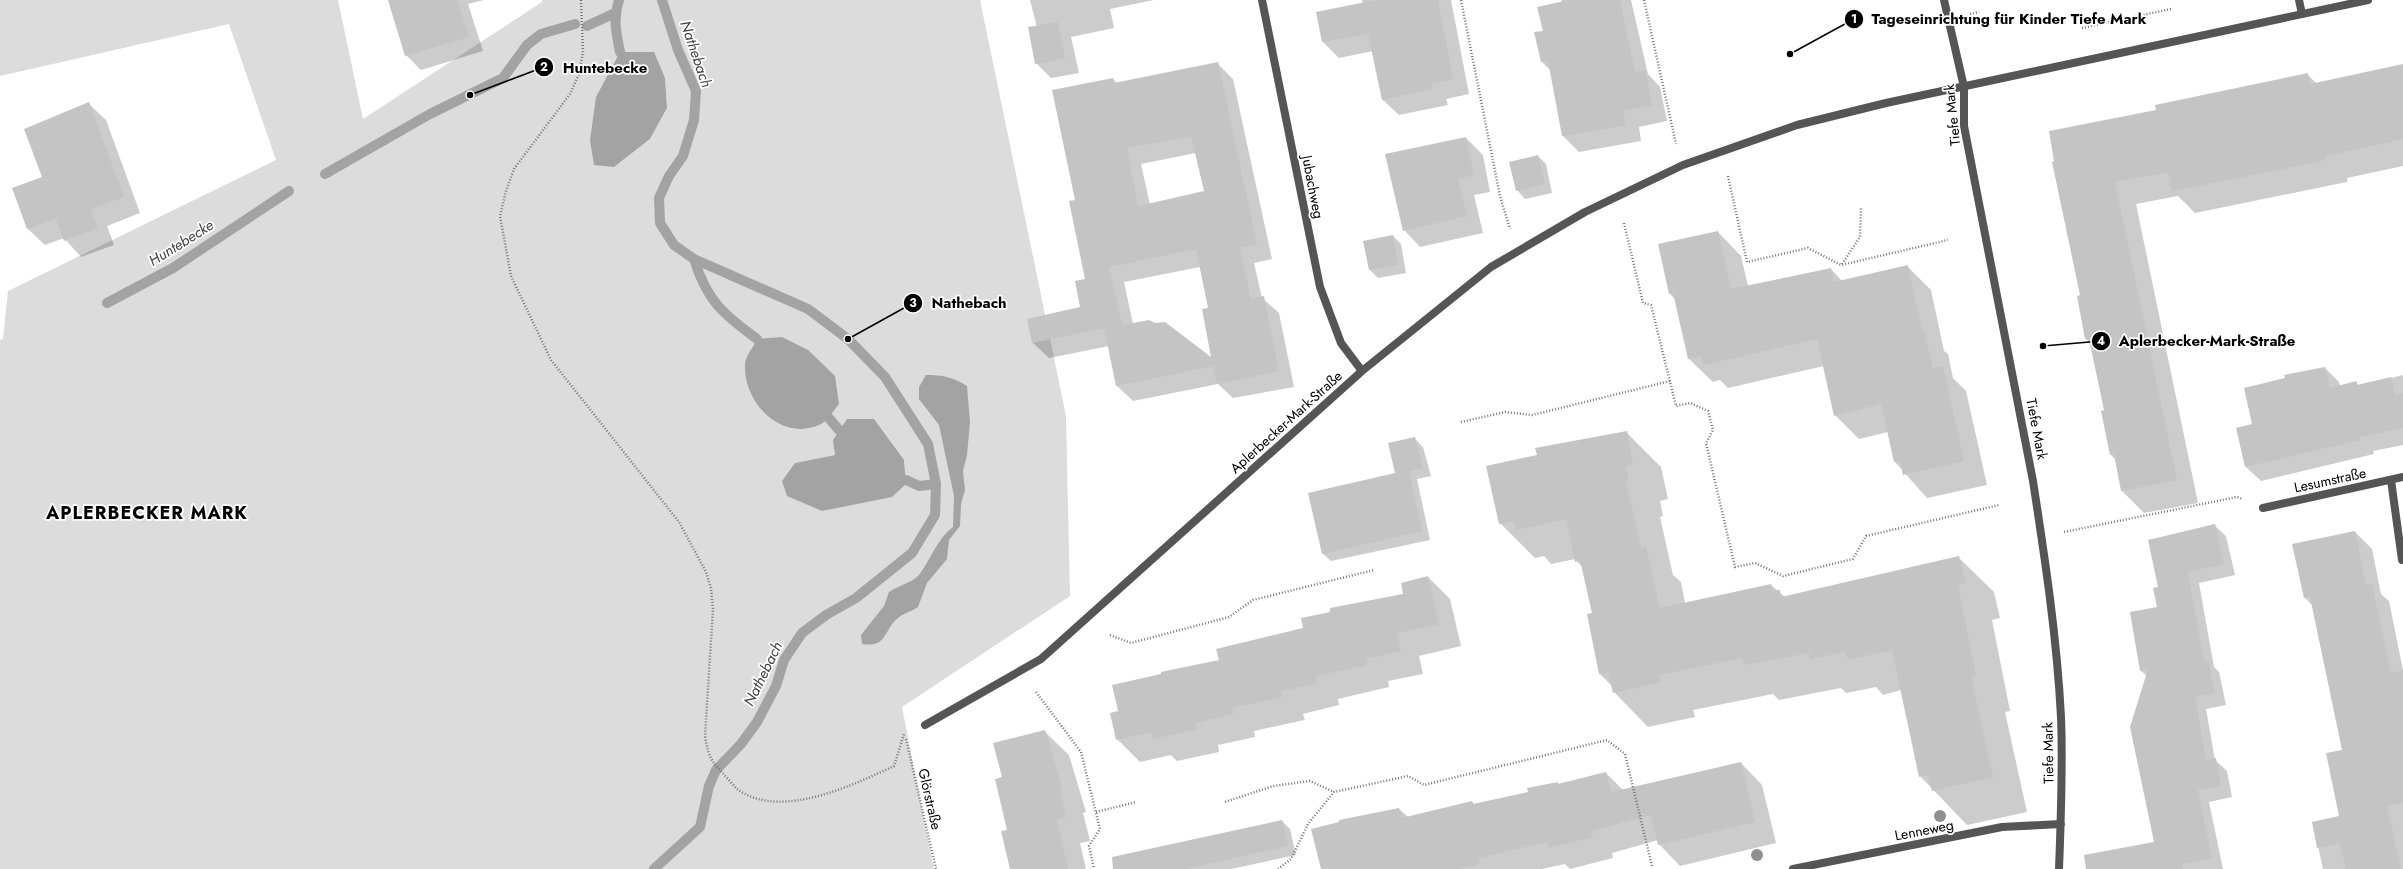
<svg xmlns="http://www.w3.org/2000/svg" width="2403" height="869" font-family="Jost,sans-serif">
	<style>
		.green { fill: #dcdcdc; fill-rule: evenodd }
		.water { fill: #a3a3a3 }
		.shadow { fill: #0003; fill-rule: evenodd }
		.lines { fill: none; stroke-linecap: round; stroke-linejoin: round }
		.stream { stroke: #a3a3a3; stroke-width: 10 }
		.building { fill: #c4c4c4; fill-rule: evenodd }
		.path { stroke: #777; stroke-width: 2.5; stroke-dasharray: 1 2; stroke-linecap: butt }
		.lane { stroke: #555; stroke-width: 8 }
		.street { stroke: #555; stroke-width: 8 }
		.tree { fill: #8f8f8f }
		.labels { text-anchor: middle; dominant-baseline: central; stroke-width: 3.5; stroke-linejoin: round; paint-order: stroke }
		.street-label { font-size: 14px; fill: #000; stroke: #fff }
		.water-label { font-size: 15px; font-style: italic; fill: #444; stroke: #fff }
		.district-label { font-size: 18px; font-weight: bold; letter-spacing: 1px; fill: #000; stroke: #fff }
		.leader { fill: none; stroke: #000; stroke-width: 1.5 }
		.callout-dot { fill: #000; stroke: #fff; stroke-width: 1.5 }
		.mark-label { font-size: 12px; text-anchor: middle; font-weight: bold; fill: #fff }
		.callout-label { font-size: 15px; text-anchor: middle; font-weight: bold; fill: #000; stroke: #fff; stroke-width: 3.5; stroke-linejoin: round; paint-order: stroke }
	</style>
	<rect width="100%" height="100%" fill="#fff"/>
	<!-- green -->
	<path class="green" d="M 0,0 L 338,0 L 363,119 L 542,2 L 542,0 L 980,0 L 1066,416 L 1070,596 L 902,707 L 934,869 L 0,869 L 0,340 L 3,339 L 8,291 L 276,160 L 229,24 L 0,76 ZM 665,78 L 667,108 L 650,139 L 614,167 ZM 847,420 L 904,460 L 906,484 L 849,504 L 822,511 L 795,463 L 835,455 L 834,440 Z"/>
	<!-- water -->
	<path class="water" d="M 620,52 L 654,52 L 665,78 L 667,108 L 650,139 L 614,167 L 594,165 L 590,140 L 596,97 Z
		M 782,337 L 808,350 L 835,376 L 839,404 C 834,410 827,421 821,424 C 782,443 743,403 745,364 C 745,357 754,346 757,339 Z
		M 926,375 C 942,375 953,377 967,386 L 970,422 L 967,455 L 963,471 L 965,490 L 961,504 L 960,526 L 949,540 L 947,559 L 927,583 L 918,607 C 912,611 904,613 898,618 C 883,630 888,648 862,644 L 861,635 L 884,606 L 889,592 C 897,586 912,583 919,575 C 931,559 937,539 953,527 L 954,496 L 939,425 L 919,399 L 919,387 Z
		M 847,419 L 874,419 L 904,460 L 906,484 L 892,497 L 822,511 L 787,496 L 782,481 L 795,463 L 835,455 L 833,440 Z"/>
	<!-- shadow -->
	<path class="shadow" d="M 389,0 L 484,0 L 468,4 L 483,51 L 421,70 L 406,55 Z
		M 1030,0 L 1154,0 L 1110,9 L 1114,28 L 1071,37 L 1079,73 L 1051,78 L 1036,63 L 1037,27 Z
		M 1362,0 L 1451,0 L 1469,94 L 1446,99 L 1448,105 L 1399,115 L 1383,100 L 1373,51 L 1339,58 L 1323,42 L 1317,13 L 1363,4 Z
		M 1561,0 L 1631,0 L 1648,74 L 1660,87 L 1667,121 L 1639,127 L 1641,141 L 1579,152 L 1563,136 L 1551,71 L 1542,62 L 1544,32 L 1562,3 Z
		M 1217,63 L 1233,79 L 1272,259 L 1254,263 L 1262,298 L 1279,313 L 1294,387 L 1233,398 L 1218,384 L 1133,401 L 1117,386 L 1109,346 L 1049,358 L 1033,343 L 1081,308 L 1086,279 L 1076,200 L 1113,79 L 1117,83 ZM 1196,153 L 1205,192 L 1150,205 L 1141,164 ZM 1200,267 L 1209,308 L 1213,359 L 1133,324 L 1124,282 Z
		M 2403,65 L 2403,166 L 2347,178 L 2347,182 L 2195,213 L 2178,196 L 2136,204 L 2198,503 L 2144,513 L 2122,491 L 2116,460 L 2110,454 L 2106,411 L 2092,345 L 2086,339 L 2081,296 L 2054,162 L 2157,111 L 2307,74 L 2317,84 Z
		M 89,104 L 106,120 L 140,213 L 107,226 L 114,245 L 81,257 L 64,238 L 45,245 L 28,229 L 13,189 L 43,178 Z
		M 1466,138 L 1483,155 L 1490,192 L 1474,195 L 1483,233 L 1420,247 L 1404,230 Z
		M 1538,156 L 1546,164 L 1552,193 L 1525,199 L 1517,190 Z
		M 1718,232 L 1741,256 L 1748,286 L 1831,269 L 1842,281 L 1907,266 L 1931,290 L 1944,351 L 1948,354 L 1953,378 L 1966,391 L 1987,485 L 1927,498 L 1895,462 L 1888,432 L 1859,439 L 1835,415 L 1824,366 L 1728,388 L 1720,380 L 1713,382 L 1689,359 L 1675,299 L 1670,294 Z
		M 1393,236 L 1401,244 L 1406,273 L 1378,278 L 1370,270 Z
		M 2325,368 L 2339,382 L 2340,386 L 2356,382 L 2359,386 L 2403,375 L 2403,445 L 2373,451 L 2374,454 L 2261,481 L 2246,467 L 2253,425 L 2286,378 Z
		M 1626,432 L 1661,467 L 1668,499 L 1660,501 L 1663,516 L 1660,517 L 1673,575 L 1681,582 L 1685,603 L 1771,585 L 1785,597 L 1959,558 L 1994,592 L 2000,618 L 1992,620 L 2010,711 L 2005,712 L 2027,812 L 1967,825 L 1920,776 L 1901,690 L 1883,695 L 1876,687 L 1846,693 L 1841,688 L 1779,700 L 1773,694 L 1693,710 L 1695,717 L 1648,727 L 1614,692 L 1612,686 L 1600,674 L 1593,614 L 1583,568 L 1575,559 L 1551,564 L 1544,556 L 1535,558 L 1500,523 L 1538,456 Z
		M 1415,439 L 1423,447 L 1431,476 L 1417,479 L 1430,540 L 1331,561 L 1322,553 L 1396,474 Z
		M 2214,525 L 2226,536 L 2235,575 L 2199,583 L 2214,667 L 2219,672 L 2226,705 L 2206,709 L 2215,760 L 2227,771 L 2232,797 L 2209,802 L 2223,869 L 2136,869 L 2155,843 L 2147,676 L 2141,671 L 2131,613 L 2159,608 L 2160,588 Z
		M 2355,532 L 2372,549 L 2381,594 L 2389,601 L 2403,670 L 2403,869 L 2323,869 L 2313,823 L 2340,817 L 2344,750 L 2312,605 L 2305,598 Z
		M 1428,577 L 1450,599 L 1461,646 L 1419,656 L 1423,674 L 1388,681 L 1389,687 L 1338,699 L 1339,705 L 1303,714 L 1305,720 L 1254,731 L 1255,737 L 1218,745 L 1219,752 L 1177,761 L 1171,755 L 1140,762 L 1117,739 L 1119,712 L 1220,661 L 1305,628 L 1405,594 Z
		M 1045,732 L 1069,755 L 1086,812 L 1083,813 L 1090,841 L 1080,843 L 1086,869 L 1010,869 L 1003,778 Z
		M 1741,763 L 1762,785 L 1776,843 L 1680,866 L 1659,844 L 1658,840 L 1612,853 L 1613,858 L 1570,869 L 1565,864 L 1542,869 L 1322,869 L 1399,809 L 1408,817 L 1472,802 L 1474,804 L 1529,793 L 1557,783 L 1559,785 L 1606,773 L 1623,790 Z
		M 1282,821 L 1290,829 L 1296,855 L 1231,869 L 1135,869 Z"/>
	<g class="lines">
		<!-- stream -->
		<path class="stream" d="M 619,0 C 613,18 616,33 620,52
			M 587,26 L 615,13
			M 325,174 L 430,114 L 503,78 L 527,45 L 541,34 L 575,24
			M 694,259 C 707,301 723,314 757,339
			M 107,303 L 173,268 L 289,191
			M 828,417 L 839,430
			M 906,480 L 919,486 L 936,484
			M 654,869 L 700,827 L 709,786 L 716,770 L 741,744 L 757,722 L 776,686 L 784,660 L 802,633 L 826,615 L 856,598 L 912,553 L 935,515 L 936,484 L 928,444 L 885,377 L 848,339 L 808,309 L 694,259 L 674,245 L 660,223 L 659,198 L 669,176 L 683,156 L 694,120 L 696,91 L 678,50 L 662,0"/>
	</g>
	<!-- building -->
	<path class="building" d="M 388,0 L 457,0 L 469,37 L 405,56 Z
		M 1376,0 L 1438,0 L 1453,79 L 1431,84 L 1432,89 L 1382,100 L 1368,34 L 1322,42 L 1316,12 Z
		M 1569,0 L 1620,0 L 1635,72 L 1645,70 L 1652,105 L 1623,111 L 1626,125 L 1562,136 L 1548,61 L 1541,62 L 1534,32 L 1543,31 L 1537,7 Z
		M 1058,22 L 1065,58 L 1035,64 L 1028,27 Z
		M 1218,62 L 1257,244 L 1240,248 L 1251,299 L 1264,296 L 1279,371 L 1217,384 L 1213,366 L 1116,386 L 1104,328 L 1032,343 L 1027,319 L 1080,307 L 1075,281 L 1085,279 L 1069,201 L 1075,200 L 1052,90 L 1113,78 L 1114,83 ZM 1191,136 L 1204,191 L 1138,206 L 1127,148 ZM 1196,249 L 1208,308 L 1202,309 L 1211,357 L 1165,322 L 1155,323 L 1149,320 L 1117,326 L 1122,325 L 1109,267 Z
		M 2403,64 L 2403,139 L 2325,156 L 2326,160 L 2172,191 L 2168,172 L 2115,182 L 2177,480 L 2121,491 L 2114,454 L 2110,455 L 2101,411 L 2104,410 L 2089,339 L 2085,339 L 2077,296 L 2080,295 L 2052,162 L 2054,161 L 2049,131 L 2156,110 L 2155,105 L 2308,73 L 2310,84 Z
		M 89,102 L 124,197 L 91,209 L 98,228 L 64,241 L 56,219 L 27,229 L 12,188 L 42,177 L 24,129 Z
		M 1466,137 L 1474,175 L 1458,179 L 1467,216 L 1403,231 L 1385,154 Z
		M 1538,155 L 1545,184 L 1516,191 L 1509,162 Z
		M 1718,231 L 1731,289 L 1831,268 L 1834,282 L 1908,265 L 1922,330 L 1924,330 L 1933,368 L 1943,366 L 1964,461 L 1903,475 L 1900,461 L 1894,462 L 1881,404 L 1834,416 L 1817,339 L 1703,365 L 1701,356 L 1688,359 L 1673,293 L 1669,294 L 1658,244 Z
		M 1393,235 L 1398,265 L 1369,270 L 1363,241 Z
		M 2325,367 L 2330,388 L 2356,381 L 2357,385 L 2391,377 L 2395,395 L 2403,393 L 2403,428 L 2359,437 L 2360,440 L 2245,467 L 2236,428 L 2252,424 L 2244,388 L 2285,378 L 2284,375 Z
		M 1627,431 L 1633,464 L 1626,466 L 1629,482 L 1626,482 L 1641,548 L 1646,547 L 1660,608 L 1771,584 L 1773,591 L 1780,590 L 1781,597 L 1959,556 L 1966,583 L 1958,585 L 1976,676 L 1971,677 L 1993,777 L 1932,791 L 1928,775 L 1919,777 L 1892,650 L 1848,660 L 1845,652 L 1810,659 L 1809,653 L 1744,665 L 1742,658 L 1659,675 L 1661,682 L 1613,693 L 1608,672 L 1599,674 L 1587,614 L 1592,613 L 1580,560 L 1575,562 L 1566,519 L 1516,530 L 1514,521 L 1499,524 L 1486,466 L 1537,455 L 1535,448 Z
		M 1415,437 L 1423,468 L 1409,471 L 1422,531 L 1322,554 L 1308,493 L 1395,473 L 1388,443 Z
		M 2215,524 L 2224,564 L 2188,572 L 2204,661 L 2208,660 L 2215,693 L 2195,697 L 2206,760 L 2216,758 L 2221,786 L 2198,790 L 2212,858 L 2182,864 L 2183,869 L 2086,869 L 2084,855 L 2154,842 L 2130,727 L 2148,669 L 2140,671 L 2130,612 L 2157,607 L 2153,588 L 2158,587 L 2148,540 Z
		M 2355,531 L 2366,585 L 2372,584 L 2391,673 L 2403,670 L 2403,803 L 2387,806 L 2401,869 L 2346,869 L 2340,843 L 2317,848 L 2312,822 L 2339,816 L 2326,753 L 2342,750 L 2310,597 L 2304,598 L 2292,544 Z
		M 1428,576 L 1439,624 L 1397,633 L 1401,651 L 1366,659 L 1367,665 L 1316,676 L 1317,683 L 1281,691 L 1282,697 L 1232,708 L 1233,714 L 1196,723 L 1197,729 L 1153,739 L 1152,732 L 1116,740 L 1110,713 L 1118,711 L 1112,685 L 1161,674 L 1161,672 L 1219,660 L 1216,649 L 1303,628 L 1301,618 L 1330,612 L 1330,608 L 1403,594 L 1401,583 Z
		M 1045,730 L 1062,788 L 1060,789 L 1066,817 L 1057,820 L 1068,869 L 1010,869 L 1001,831 L 1007,830 L 995,779 L 1002,777 L 993,743 Z
		M 1741,762 L 1755,822 L 1658,845 L 1651,815 L 1591,831 L 1593,837 L 1548,848 L 1547,842 L 1478,858 L 1479,864 L 1460,869 L 1321,869 L 1311,829 L 1339,822 L 1339,820 L 1399,808 L 1402,818 L 1472,801 L 1473,804 L 1528,792 L 1527,788 L 1558,782 L 1558,784 L 1606,772 L 1611,792 Z
		M 1282,820 L 1288,846 L 1186,869 L 1113,869 L 1112,857 Z"/>
	<g class="lines">
		<!-- path -->
		<path class="path" d="M 581,0 L 583,52 L 579,74 L 570,94 L 514,169 L 506,191 L 500,216 L 511,276 L 551,360 L 679,522 L 706,572 L 711,588 L 713,609 L 705,736 C 709,760 711,760 727,778 C 731,782 735,788 740,791 C 783,819 853,785 894,766 L 904,734
			M 1461,0 L 1500,196 L 1510,229
			M 1644,0 L 1676,144
			M 1970,14 L 1979,12
			M 2082,28 L 2171,9
			M 1728,176 L 1747,262 L 1808,248 L 1841,265 L 1948,240
			M 1624,223 L 1643,303 L 1651,305 L 1676,406 L 1690,403 L 1708,411 L 1713,430 L 1706,443 L 1735,567 L 1755,563 L 1783,576 L 1853,559 L 1866,536 L 1999,505
			M 1842,264 L 1860,237 L 1861,207
			M 1461,422 L 1505,412 L 1532,415 L 1670,381
			M 2064,532 L 2237,497 L 2243,499
			M 1110,635 L 1131,643 L 1229,617 L 1253,600 L 1374,570
			M 1036,692 L 1081,752 L 1100,829 L 1089,846 L 1094,869
			M 906,739 L 936,869
			M 1225,802 L 1273,786 L 1310,781 L 1334,792
			M 1096,812 L 1136,802
			M 1278,869 L 1291,859 L 1308,824 L 1334,792 L 1408,776 L 1424,785 L 1607,740 L 1625,754 L 1652,866"/>
		<!-- lane -->
		<path class="lane" d="M 2299,0 L 2302,14"/>
		<!-- street -->
		<path class="street" d="M 1262,0 L 1320,287 L 1341,343 L 1362,371
			M 1944,0 L 1964,87 L 1964,126 L 2033,481 C 2045,559 2057,638 2061,717 C 2063,767 2061,818 2059,869
			M 2391,480 L 2402,560
			M 2263,508 L 2403,477
			M 925,725 L 1041,659 L 1362,371 L 1491,267 L 1585,212 L 1683,165 L 1797,125 L 1886,103 L 2368,0
			M 1793,869 L 2002,827 L 2061,824"/>
	</g>
	<!-- trees -->
	<g class="tree">
		<circle cx="1940" cy="816" r="6"/>
		<circle cx="1757" cy="855" r="6"/>
	</g>
	<g class="labels">
		<!-- street labels -->
		<g class="street-label">
			<text transform="translate(1952 115) rotate(-96)">Tiefe Mark</text>
			<text transform="translate(1313 187) rotate(79)">Jubachweg</text>
			<text transform="translate(1286 422) rotate(-42)">Aplerbecker-Mark-Straße</text>
			<text transform="translate(2037 429) rotate(79)">Tiefe Mark</text>
			<text transform="translate(2330 480) rotate(-12)">Lesumstraße</text>
			<text transform="translate(2048 753) rotate(-91)">Tiefe Mark</text>
			<text transform="translate(930 799) rotate(77)">Glörstraße</text>
			<text transform="translate(1924 830) rotate(-11)">Lenneweg</text>
		</g>
		<!-- water labels -->
		<g class="water-label">
			<text transform="translate(696 54) rotate(71)">Nathebach</text>
			<text transform="translate(181 243) rotate(-32)">Huntebecke</text>
			<text transform="translate(763 674) rotate(-64)">Nathebach</text>
		</g>
		<!-- district labels -->
		<g class="district-label">
			<text x="147" y="513">APLERBECKER MARK</text>
		</g>
	</g>
	<!-- callouts -->
	<path class="leader" d="M1790 54L1854 19M470 95L544 67M848 339L913 303M2043 346L2101 341"/>
	<g class="callout-dot">
		<circle cx="1790" cy="54" r="4"/>
		<circle cx="470" cy="95" r="4"/>
		<circle cx="848" cy="339" r="4"/>
		<circle cx="2043" cy="346" r="4"/>
		<circle cx="1854" cy="19" r="10"/>
		<circle cx="544" cy="67" r="10"/>
		<circle cx="913" cy="303" r="10"/>
		<circle cx="2101" cy="341" r="10"/>
	</g>
	<g class="mark-label">
		<text x="1854" y="23">1</text>
		<text x="544" y="71">2</text>
		<text x="913" y="307">3</text>
		<text x="2101" y="345">4</text>
	</g>
	<g class="callout-label">
		<text x="2009" y="24">Tageseinrichtung für Kinder Tiefe Mark</text>
		<text x="605" y="73">Huntebecke</text>
		<text x="969" y="308">Nathebach</text>
		<text x="2207" y="346">Aplerbecker-Mark-Straße</text>
	</g>
</svg>
